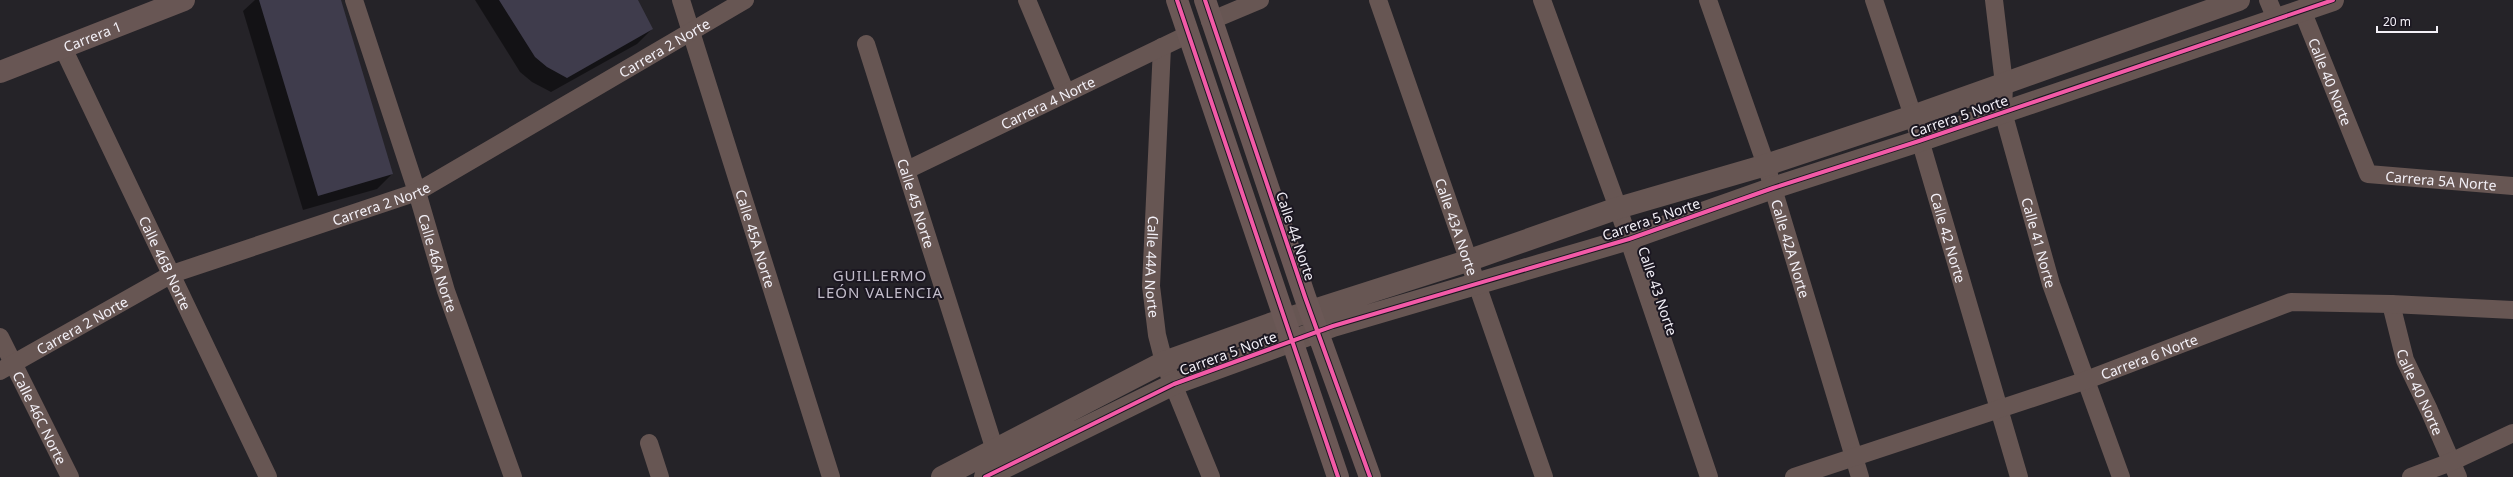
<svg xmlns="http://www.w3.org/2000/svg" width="2513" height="477" font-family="'Noto Sans',sans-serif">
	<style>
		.shadow { fill: #0007 }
		.building { fill: #3f3c4c }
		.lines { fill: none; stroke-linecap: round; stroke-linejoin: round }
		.minor { stroke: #675653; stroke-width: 18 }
		.tertiary { stroke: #675653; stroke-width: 22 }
		.secondary { stroke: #6b5856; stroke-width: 22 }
		.primary { stroke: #685654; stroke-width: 22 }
		.cycleway-casing { stroke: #1b1721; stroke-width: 6 }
		.cycleway { stroke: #f35aa7; stroke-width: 4 }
		.labels { text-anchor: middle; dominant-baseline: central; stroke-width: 4; stroke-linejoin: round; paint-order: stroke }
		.street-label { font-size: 14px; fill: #f3f0f7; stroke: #1b1721 }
		.neighbourhood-label { font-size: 15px; letter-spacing: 1px; fill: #c2bcca; stroke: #1b1721 }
	</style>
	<rect width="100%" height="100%" fill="#252328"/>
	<!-- shadow -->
	<path class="shadow" d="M 255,0 L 340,0 L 392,174 L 377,189 L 303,210 L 243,11 Z
		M 475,0 L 636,0 L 652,29 L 637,44 L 551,92 L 532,82 L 520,72 Z"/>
	<!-- building -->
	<path class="building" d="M 259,0 L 341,0 L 393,174 L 318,196 Z
		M 499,0 L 638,0 L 653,29 L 567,78 L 547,67 L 535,57 Z"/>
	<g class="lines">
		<!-- minor -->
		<g class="minor">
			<path id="s1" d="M 354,0 L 417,192 L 446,291 L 513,477"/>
			<path id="s2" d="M 681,0 L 831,477"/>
			<path d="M 1027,0 L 1066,93"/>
			<path id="s3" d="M 1378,0 L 1544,477"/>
			<path d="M 1542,0 L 1618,208 L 1709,477"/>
			<path id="s4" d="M 1708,0 L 1766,165 L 1860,477"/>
			<path id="s5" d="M 1874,0 L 1913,116 L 2019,477"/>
			<path id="s6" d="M 1994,0 L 2004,84 L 2003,112 L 2051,284 L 2121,477"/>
			<path d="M 2268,0 L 2276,19"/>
			<path id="s7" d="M 2302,10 L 2368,174 L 2513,186"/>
			<path d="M 1210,21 L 1260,0"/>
			<path id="s8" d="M 866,44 L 999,463"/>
			<path id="s9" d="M 1162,47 L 1151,286 L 1157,335 L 1164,362 L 1211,477"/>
			<path id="s10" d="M 63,48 L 268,477"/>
			<path id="s11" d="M 907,170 L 1189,34"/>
			<path id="s12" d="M 2391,304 L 2405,360 L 2429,410 L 2458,477"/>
			<path id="s13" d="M 0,337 L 70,477"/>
			<path id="s14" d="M 0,371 L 172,274 L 417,192 L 745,0"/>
			<path d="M 649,443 L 660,477"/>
			<path id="s15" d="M 1794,477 L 2084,381 L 2291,302 L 2391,304 L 2513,310"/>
			<path d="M 2411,477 L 2451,462 L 2513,433"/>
		</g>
		<!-- tertiary -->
		<path class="tertiary" d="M 942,477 L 1164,362 L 1270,324 L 1467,261 L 1618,208 L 1766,165 L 1913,116 L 2239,0
			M 985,477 L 1174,384 L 1333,326 L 1629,239 L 1773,188 L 1919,141 L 2333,0"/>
		<!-- secondary -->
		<path class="secondary" d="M 1177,0 L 1338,477
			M 1205,0 L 1305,297 L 1370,477"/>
		<!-- primary -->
		<path class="primary" id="s16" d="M 0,72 L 184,0"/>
		<defs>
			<path id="cycleway" d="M 1177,0 L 1338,477
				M 1205,0 L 1305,297 L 1370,477
				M 985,477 L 1174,384 L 1333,326 L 1629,239 L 1773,188 L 1919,141 L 2333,0"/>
		</defs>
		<!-- cycleway casing -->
		<use href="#cycleway" class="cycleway-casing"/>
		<!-- cycleway -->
		<use href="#cycleway" class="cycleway"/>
	</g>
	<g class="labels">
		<!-- street labels -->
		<g class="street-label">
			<text stroke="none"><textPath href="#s16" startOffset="99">Carrera 1</textPath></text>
			<text stroke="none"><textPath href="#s14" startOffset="742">Carrera 2 Norte</textPath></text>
			<text stroke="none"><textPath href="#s7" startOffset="77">Calle 40 Norte</textPath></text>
			<text stroke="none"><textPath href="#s11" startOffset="156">Carrera 4 Norte</textPath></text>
			<text transform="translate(1959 116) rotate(-19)">Carrera 5 Norte</text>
			<text stroke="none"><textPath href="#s7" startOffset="250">Carrera 5A Norte</textPath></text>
			<text stroke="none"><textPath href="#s14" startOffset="418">Carrera 2 Norte</textPath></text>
			<text stroke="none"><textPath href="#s8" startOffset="167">Calle 45 Norte</textPath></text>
			<text transform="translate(1651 219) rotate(-19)">Carrera 5 Norte</text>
			<text stroke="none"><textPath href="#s3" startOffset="240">Calle 43A Norte</textPath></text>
			<text transform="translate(1296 236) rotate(71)">Calle 44 Norte</text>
			<text stroke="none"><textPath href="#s2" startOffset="250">Calle 45A Norte</textPath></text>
			<text stroke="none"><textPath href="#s5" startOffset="249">Calle 42 Norte</textPath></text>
			<text stroke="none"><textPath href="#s6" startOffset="248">Calle 41 Norte</textPath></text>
			<text stroke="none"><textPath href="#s4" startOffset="262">Calle 42A Norte</textPath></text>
			<text stroke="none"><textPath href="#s10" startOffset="238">Calle 46B Norte</textPath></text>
			<text stroke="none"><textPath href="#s1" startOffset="276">Calle 46A Norte</textPath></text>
			<text stroke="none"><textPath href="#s9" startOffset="220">Calle 44A Norte</textPath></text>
			<text transform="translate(1658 291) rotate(71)">Calle 43 Norte</text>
			<text stroke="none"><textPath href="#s14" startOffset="94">Carrera 2 Norte</textPath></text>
			<text transform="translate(1228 353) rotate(-20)">Carrera 5 Norte</text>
			<text stroke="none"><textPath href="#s15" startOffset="375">Carrera 6 Norte</textPath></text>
			<text stroke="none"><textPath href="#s12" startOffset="93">Calle 40 Norte</textPath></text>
			<text stroke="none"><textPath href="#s13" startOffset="90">Calle 46C Norte</textPath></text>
		</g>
		<!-- neighbourhood labels -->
		<g class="neighbourhood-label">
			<text x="880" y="275">GUILLERMO<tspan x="880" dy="17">LEÓN VALENCIA</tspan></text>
		</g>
	</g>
	<!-- scale -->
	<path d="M2377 26v6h60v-6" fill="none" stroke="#f3f0f7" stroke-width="2"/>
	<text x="2383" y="26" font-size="12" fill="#f3f0f7" stroke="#1b1721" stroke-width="3" paint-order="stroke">20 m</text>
</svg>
